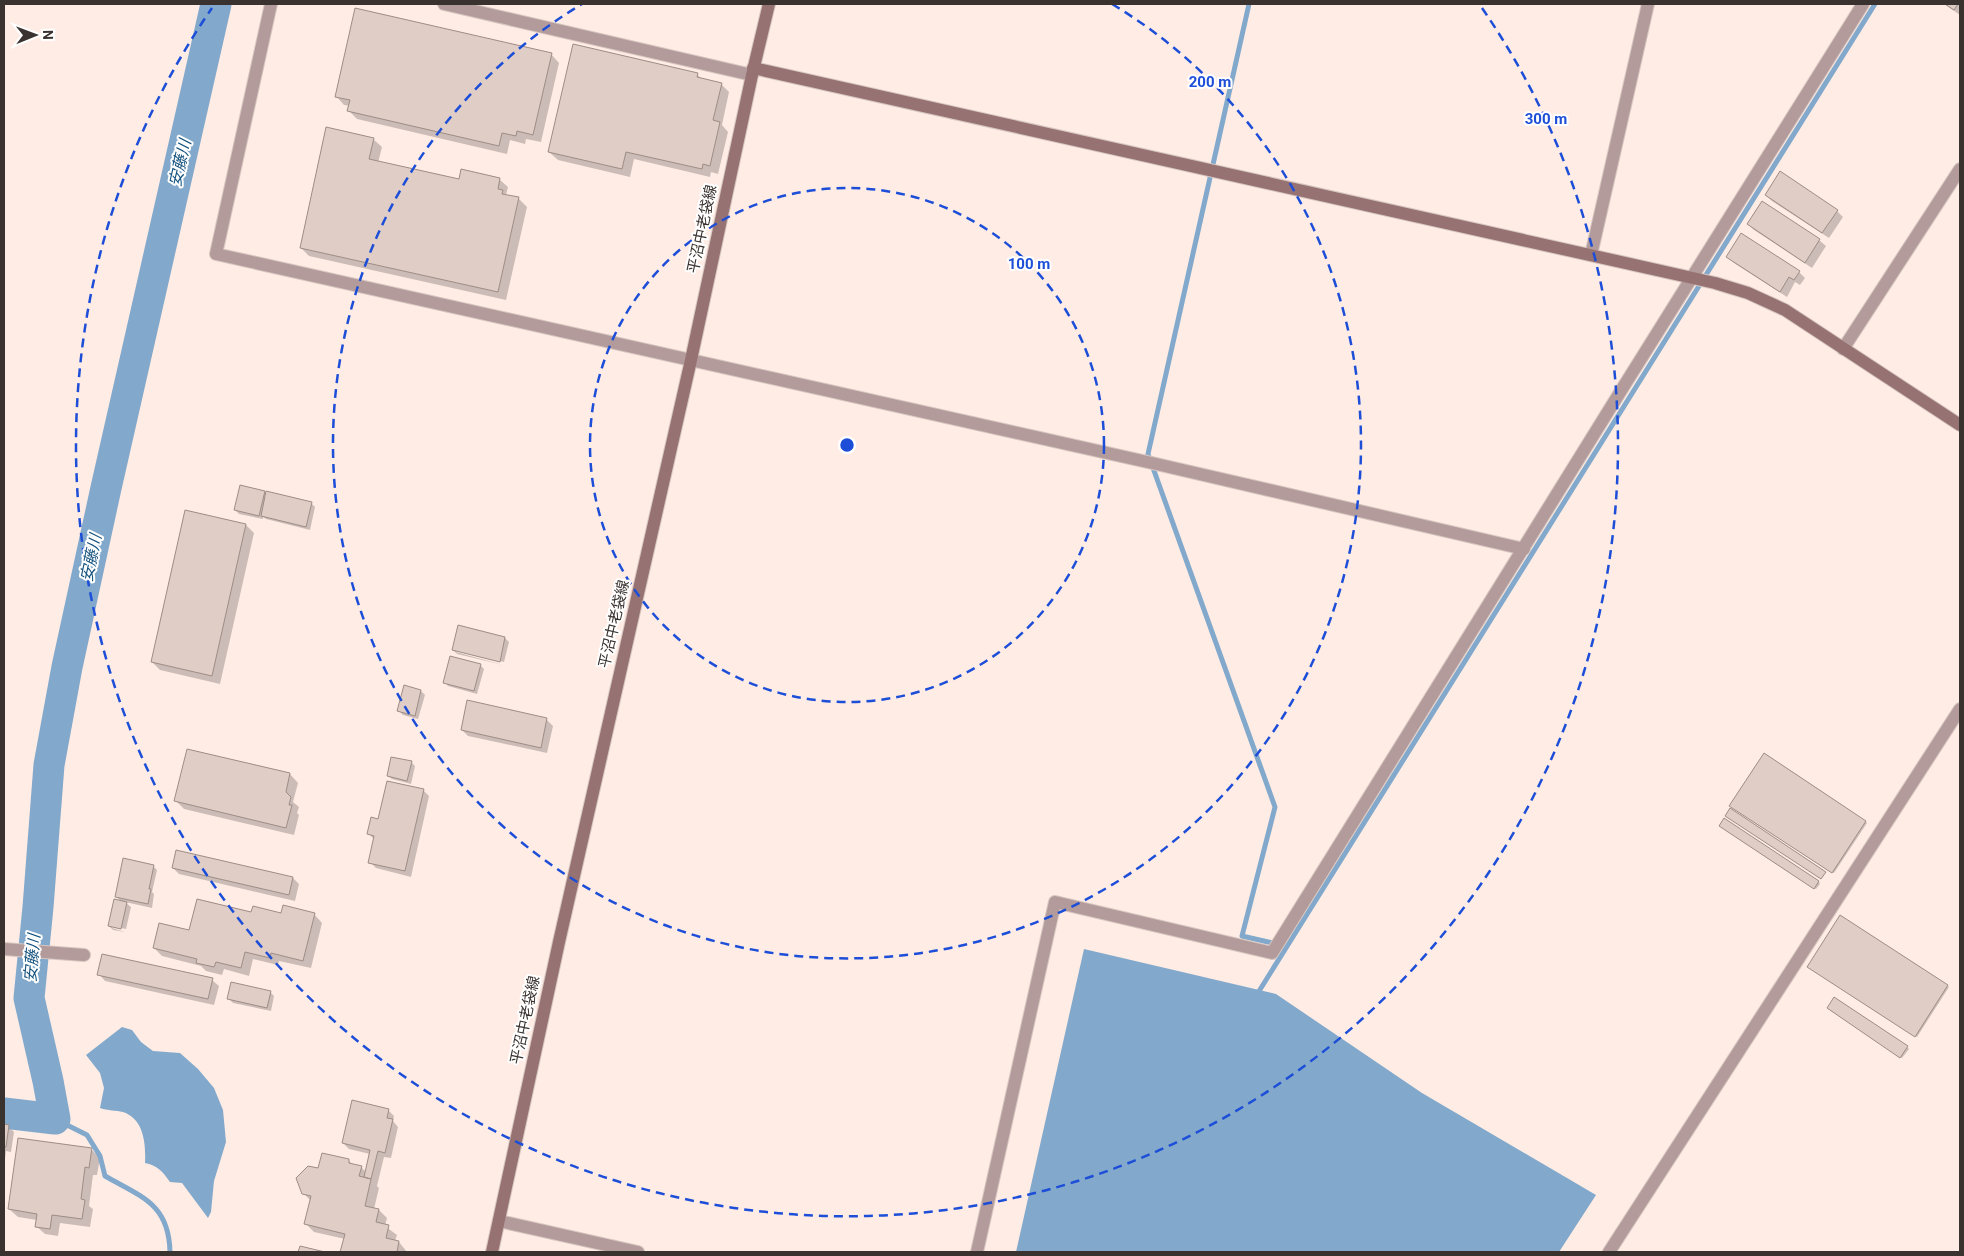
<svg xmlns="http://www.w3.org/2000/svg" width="1964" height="1256" font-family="Roboto,'Noto Sans JP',sans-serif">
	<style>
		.water { fill: #82a9cb }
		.shadow { fill: #0003 }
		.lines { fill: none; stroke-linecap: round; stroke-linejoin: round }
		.stream { stroke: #82a9cb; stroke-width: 5 }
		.river { stroke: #82a9cb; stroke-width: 31 }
		.building { fill: #dfcdc6; stroke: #9d8d86 }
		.street-casing { stroke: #d7c7c1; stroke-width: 14 }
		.secondary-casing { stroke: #d7c7c1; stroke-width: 14 }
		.street { stroke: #b49b9b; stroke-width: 12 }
		.secondary { stroke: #967273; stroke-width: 12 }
		.ring { fill: none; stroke: #1d4ed8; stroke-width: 2.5; stroke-dasharray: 9 6 }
		.labels { text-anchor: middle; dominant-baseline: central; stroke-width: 4; stroke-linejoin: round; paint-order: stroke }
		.street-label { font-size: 15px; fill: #39322f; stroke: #fff }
		.water-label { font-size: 16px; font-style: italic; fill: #13517e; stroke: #fff }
		.centre { fill: #1d4ed8; stroke: #fff; stroke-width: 2.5 }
		.ring-label { font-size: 15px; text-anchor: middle; font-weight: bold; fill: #1d4ed8; stroke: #fff; stroke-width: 4; stroke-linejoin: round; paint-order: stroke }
	</style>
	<rect width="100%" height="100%" fill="#ffece5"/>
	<!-- water -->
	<path class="water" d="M 1084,949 L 1276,994 L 1422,1093 L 1596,1195 L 1559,1252 L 1016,1252 Z
		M 122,1027 L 132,1030 L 141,1042 L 153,1051 L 180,1053 L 198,1069 L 214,1088 L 223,1110 L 226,1142 L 214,1181 L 211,1212 L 208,1218 L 182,1183 L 170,1182 C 163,1172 157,1165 145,1163 C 146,1144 144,1119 123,1112 C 116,1110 108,1111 100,1108 L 104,1088 L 100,1073 L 86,1055 Z"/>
	<!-- shadow -->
	<path class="shadow" d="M 1944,4 L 1960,4 L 1960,15 Z
		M 551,54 L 559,63 L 541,142 L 526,139 L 525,144 L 510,140 L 507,154 L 357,119 L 349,111 L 350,106 L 344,105 L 336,96 Z
		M 697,74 L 702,80 L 721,84 L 729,92 L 722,125 L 728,132 L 718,174 L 711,172 L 710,177 L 634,159 L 630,177 L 558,160 L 549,152 Z
		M 373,139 L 382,147 L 378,163 L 460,181 L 499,179 L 508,187 L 506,195 L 519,199 L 527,207 L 506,300 L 309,256 L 301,248 Z
		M 1766,195 L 1837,211 L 1843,217 L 1829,238 L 1772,201 Z
		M 1762,203 L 1819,240 L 1826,246 L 1812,268 L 1754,230 L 1748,224 Z
		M 1727,257 L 1799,272 L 1805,278 L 1800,285 L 1795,282 L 1787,297 L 1734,263 Z
		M 264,492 L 267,494 L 311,503 L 315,507 L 310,530 L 266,519 L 263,517 L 263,519 L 239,514 L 235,510 Z
		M 246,525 L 254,533 L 220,684 L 160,670 L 152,662 Z
		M 459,627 L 505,638 L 509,642 L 504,662 L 456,650 L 456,652 L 503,665 L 457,654 L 453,650 Z
		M 480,665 L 484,669 L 477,694 L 448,686 L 445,682 Z
		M 421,691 L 425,695 L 418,719 L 403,715 L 399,711 Z
		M 468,702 L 547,720 L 553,726 L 547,753 L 468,736 L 462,730 Z
		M 411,762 L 415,766 L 411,784 L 392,779 L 388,776 Z
		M 290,774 L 298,783 L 293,802 L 299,807 L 297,813 L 299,815 L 294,835 L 184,809 L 176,801 Z
		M 423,790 L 429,796 L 411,877 L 376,868 L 370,862 L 375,840 L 369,834 L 379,820 Z
		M 1733,807 L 1866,822 L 1867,823 L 1834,873 Z
		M 1724,820 L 1819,882 L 1820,884 L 1816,889 L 1722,827 Z
		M 153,866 L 157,870 L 152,892 L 154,894 L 152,908 L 125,902 L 131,907 L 126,929 L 112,926 L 112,928 L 125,932 L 113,930 L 109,926 L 121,902 L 116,896 Z
		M 173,868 L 293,878 L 299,884 L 295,901 L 179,874 Z
		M 252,914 L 314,914 L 322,923 L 311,968 L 279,961 L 278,965 L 253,959 L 249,976 L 224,969 L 222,975 L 206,971 L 201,966 L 162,956 L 154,948 L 190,932 Z
		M 1810,968 L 1947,986 L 1949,987 L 1917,1037 Z
		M 99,974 L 212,980 L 219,986 L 214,1005 L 105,981 Z
		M 270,992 L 274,996 L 271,1011 L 233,1003 L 229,999 Z
		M 1834,999 L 1907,1047 L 1909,1049 L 1902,1058 L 1830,1010 Z
		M 388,1110 L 394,1116 L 393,1121 L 398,1127 L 391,1158 L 384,1157 L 377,1186 L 379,1188 L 374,1209 L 379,1210 L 387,1218 L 385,1226 L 397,1235 L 395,1241 L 399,1242 L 407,1252 L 342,1252 L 345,1239 L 314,1232 L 306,1224 L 311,1201 L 303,1193 L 319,1170 L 349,1161 L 353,1165 L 361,1167 L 366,1172 L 370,1154 L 349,1149 L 343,1143 Z
		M 4,1125 L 8,1126 L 14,1132 L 11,1152 L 6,1151 L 4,1168 Z
		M 91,1149 L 100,1158 L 97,1175 L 93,1175 L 89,1206 L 93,1209 L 90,1227 L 60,1223 L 58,1236 L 45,1234 L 36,1226 L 37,1220 L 18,1217 L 9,1209 Z"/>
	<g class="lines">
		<!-- stream -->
		<path class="stream" d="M 1249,4 L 1148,454 L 1275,807 L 1242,936 L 1277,944
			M 1256,996 L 1875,4
			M 55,1119 L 87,1135 L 100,1156 L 105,1176 C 142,1197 169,1204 170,1252"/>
		<!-- river -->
		<path class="river" d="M 4,1113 L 55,1119 L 48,1081 L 29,998 L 38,907 L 49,765 L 67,667 L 106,488 L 216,4"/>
	</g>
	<!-- building -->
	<path class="building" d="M 1945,4 L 1958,4 L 1954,10 Z
		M 355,8 L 552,53 L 533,135 L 517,131 L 516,136 L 502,133 L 499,146 L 347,111 L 350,100 L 335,97 Z
		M 573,44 L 698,73 L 697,77 L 722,83 L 713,120 L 720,122 L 710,166 L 703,164 L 702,169 L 626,152 L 622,169 L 548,152 Z
		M 326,127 L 374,138 L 369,159 L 459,179 L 461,169 L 500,178 L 498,189 L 503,190 L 502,194 L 519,197 L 498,292 L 300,248 Z
		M 1780,171 L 1838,210 L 1822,233 L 1765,195 Z
		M 1762,201 L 1820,239 L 1805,263 L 1747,224 Z
		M 1741,233 L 1800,271 L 1794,280 L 1789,277 L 1780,292 L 1726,257 Z
		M 240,485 L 265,491 L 259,516 L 234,510 Z
		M 266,491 L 312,502 L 306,527 L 261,516 Z
		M 185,510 L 246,524 L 212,676 L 151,662 Z
		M 458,625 L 505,637 L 500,662 L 452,650 Z
		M 450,656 L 481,664 L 474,691 L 443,683 Z
		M 404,685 L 421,690 L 415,716 L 397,711 Z
		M 467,700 L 547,718 L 541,748 L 461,730 Z
		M 187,749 L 290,773 L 286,792 L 291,797 L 289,805 L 292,805 L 286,828 L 174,801 Z
		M 1764,753 L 1866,821 L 1832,873 L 1729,806 Z
		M 391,757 L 412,761 L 407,781 L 387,776 Z
		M 387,781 L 424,789 L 405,871 L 368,863 L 374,836 L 367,834 L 371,817 L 378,819 Z
		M 1730,808 L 1826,872 L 1821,879 L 1725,816 Z
		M 1724,818 L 1819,881 L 1814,889 L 1719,826 Z
		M 176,850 L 293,877 L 289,895 L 172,868 Z
		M 123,858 L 154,865 L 149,889 L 151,889 L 148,904 L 115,897 Z
		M 114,899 L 127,902 L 121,929 L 108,926 Z
		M 197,899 L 251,912 L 253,906 L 281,913 L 283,905 L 315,913 L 303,961 L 271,953 L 270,958 L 245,952 L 241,968 L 216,962 L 214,967 L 196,963 L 197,959 L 153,948 L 159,923 L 189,930 Z
		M 1840,915 L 1948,985 L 1915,1037 L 1807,967 Z
		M 102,954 L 213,978 L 208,999 L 97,975 Z
		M 231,982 L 271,991 L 267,1008 L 227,999 Z
		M 1834,997 L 1908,1046 L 1900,1058 L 1827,1008 Z
		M 352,1100 L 389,1109 L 387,1118 L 393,1119 L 385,1153 L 378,1151 L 371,1179 L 364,1177 L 370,1150 L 342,1143 Z
		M 4,1124 L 9,1125 L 6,1147 L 4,1147 Z
		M 18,1138 L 92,1148 L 89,1168 L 85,1167 L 81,1199 L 85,1200 L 82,1219 L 52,1215 L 50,1229 L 35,1227 L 37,1214 L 8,1209 Z
		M 322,1153 L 349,1159 L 349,1163 L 362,1166 L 359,1176 L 371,1179 L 365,1206 L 379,1209 L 376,1222 L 389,1225 L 386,1238 L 399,1241 L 397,1252 L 340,1252 L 345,1234 L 304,1224 L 311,1196 L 302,1194 L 296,1178 L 308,1166 L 318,1168 Z
		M 300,1246 L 325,1252 L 298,1252 Z"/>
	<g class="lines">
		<defs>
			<path id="street" d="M 271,4 L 216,254 L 1152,463 L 1524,549
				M 444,4 L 752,75
				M 1591,255 L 1648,4
				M 1843,349 L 1960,169
				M 4,949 L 84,955
				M 499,1221 L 638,1252
				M 977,1252 L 1055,902 L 1272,953 C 1469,637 1664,319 1863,4
				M 1609,1252 L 1960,709"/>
			<path id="secondary" d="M 753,68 L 1715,283 L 1748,293 L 1785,310 L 1960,425
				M 492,1252 L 559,942 L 691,360 L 752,75 L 769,4"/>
		</defs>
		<!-- street casing -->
		<use href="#street" class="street-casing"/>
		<!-- secondary casing -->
		<use href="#secondary" class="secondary-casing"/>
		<!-- street -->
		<use href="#street" class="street"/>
		<!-- secondary -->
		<use href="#secondary" class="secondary"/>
	</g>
	<!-- distance rings -->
	<g class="ring">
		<circle cx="847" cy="445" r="257"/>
		<path d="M1112 4A514 514 0 1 1 582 4"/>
		<path d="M1482 8A771 771 0 1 1 212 8"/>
	</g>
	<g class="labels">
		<!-- street labels -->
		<g class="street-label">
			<text transform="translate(702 229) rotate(-78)">平沼中老袋線</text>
			<text transform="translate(614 624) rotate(-77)">平沼中老袋線</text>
			<text transform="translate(525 1020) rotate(-78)">平沼中老袋線</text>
		</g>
		<!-- water labels -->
		<g class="water-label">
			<text transform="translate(180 163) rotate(-77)">安藤川</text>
			<text transform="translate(91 558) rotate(-78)">安藤川</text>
			<text transform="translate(32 958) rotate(-85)">安藤川</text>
		</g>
	</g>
	<circle cx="847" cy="445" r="8" class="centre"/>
	<g class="ring-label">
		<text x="1210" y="87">200 m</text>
		<text x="1546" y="124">300 m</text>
		<text x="1029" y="269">100 m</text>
	</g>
	<!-- border -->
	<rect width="1964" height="1256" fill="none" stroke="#39322f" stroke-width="10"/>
	<!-- north arrow -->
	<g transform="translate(35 35) rotate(89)" stroke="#ffffff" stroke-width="4" paint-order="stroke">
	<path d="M0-4L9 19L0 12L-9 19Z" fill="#39322f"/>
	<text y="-8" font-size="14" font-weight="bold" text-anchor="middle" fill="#39322f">N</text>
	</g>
</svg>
